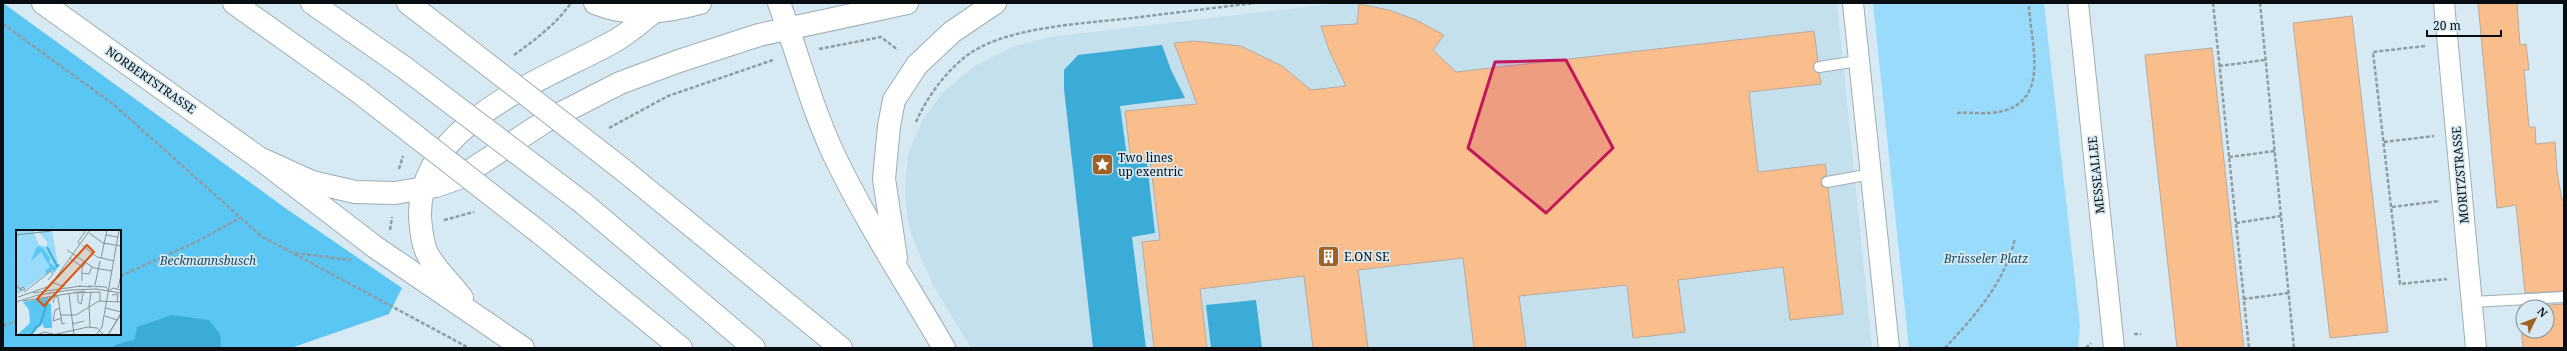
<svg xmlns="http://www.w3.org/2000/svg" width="2567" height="351" font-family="'Noto Serif',serif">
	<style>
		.built { fill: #c5e0ed }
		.green { fill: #99dbfb }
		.forest { fill: #5ac6f4; fill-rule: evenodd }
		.water { fill: #3babd8 }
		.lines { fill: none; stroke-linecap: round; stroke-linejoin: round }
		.stream { stroke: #3babd8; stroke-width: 7 }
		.building { fill: #f9be8b; stroke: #b8aa9e; fill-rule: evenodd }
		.lane-casing { stroke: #9caeb7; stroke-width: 12 }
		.street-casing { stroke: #9caeb7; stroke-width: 22 }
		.secondary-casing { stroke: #9caeb7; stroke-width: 24 }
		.highway-casing { stroke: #9caeb7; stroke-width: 24 }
		.path { stroke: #8e9ca3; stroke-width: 2.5; stroke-dasharray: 4 2; stroke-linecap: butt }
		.lane { stroke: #fff; stroke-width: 10 }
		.street { stroke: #fff; stroke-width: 20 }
		.secondary { stroke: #fff; stroke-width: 22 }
		.highway { stroke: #fff; stroke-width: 22 }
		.secondary-bridge-casing { stroke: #9caeb7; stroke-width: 24; stroke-linecap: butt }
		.highway-bridge-casing { stroke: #9caeb7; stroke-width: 24; stroke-linecap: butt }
		.secondary-bridge { stroke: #fff; stroke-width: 22 }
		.highway-bridge { stroke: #fff; stroke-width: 22 }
		.marked { fill: #c2185b; fill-opacity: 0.2; stroke: #c2185b; stroke-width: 3; stroke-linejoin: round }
		.labels { text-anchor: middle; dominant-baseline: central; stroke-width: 3.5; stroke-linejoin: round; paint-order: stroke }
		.street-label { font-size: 12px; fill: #070d10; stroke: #d7eaf3 }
		.poi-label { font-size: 12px; fill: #070d10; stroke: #d7eaf3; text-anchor: start }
		.park-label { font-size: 12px; font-style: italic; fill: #1b495c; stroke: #d7eaf3 }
		.inset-river { fill: none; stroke: #3babd8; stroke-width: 2 }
		.inset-road { fill: none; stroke: #849298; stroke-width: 1 }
		.view { fill: #dd550c; fill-opacity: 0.15; stroke: #dd550c; stroke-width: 2 }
		.inset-edge { fill: none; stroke: #070d10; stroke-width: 2 }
	</style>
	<rect width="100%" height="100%" fill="#d7eaf3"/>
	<!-- built -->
	<path class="built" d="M 1337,3 L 1837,3 L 1872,348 L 971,348 L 934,287 L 921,258 L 910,231 L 906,207 L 905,184 L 909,151 L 922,121 L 943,92 L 975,66 L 1012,47 L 1049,37 Z"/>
	<!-- green -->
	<path class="green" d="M 1873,3 L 2044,3 L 2080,325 L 2078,348 L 1909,348 Z"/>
	<!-- forest -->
	<path class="forest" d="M 3,3 L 288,210 L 402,288 L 389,314 L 291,348 L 3,348 ZM 17,231 L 120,231 L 120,334 L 17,334 Z"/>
	<!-- water -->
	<path class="water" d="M 1162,45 L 1171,70 L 1185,98 L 1120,106 L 1128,164 L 1147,163 L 1155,233 L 1132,237 L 1146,348 L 1093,348 L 1064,89 L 1064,70 L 1078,55 Z
		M 1256,300 L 1262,348 L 1211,348 L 1206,305 Z
		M 172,315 L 209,320 L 220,334 L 221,348 L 136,348 L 134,343 L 137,327 Z"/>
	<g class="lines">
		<!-- stream -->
		<path class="stream" d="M 117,348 L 134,343"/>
	</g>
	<!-- building -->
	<path class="building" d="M 2478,3 L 2517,3 L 2520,45 L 2526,44 L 2529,70 L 2524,70 L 2529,127 L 2535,127 L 2536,144 L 2555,142 L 2557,172 L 2562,200 L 2564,200 L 2564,291 L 2525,293 L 2516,205 L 2497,208 Z
		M 1359,4 L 1389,10 L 1416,20 L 1444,35 L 1433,50 L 1456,72 L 1814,31 L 1818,61 L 1813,68 L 1819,73 L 1821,84 L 1749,92 L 1758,172 L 1825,164 L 1827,175 L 1823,177 L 1821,183 L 1822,186 L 1828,188 L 1843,314 L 1790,320 L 1783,267 L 1678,280 L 1685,332 L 1633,338 L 1627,285 L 1519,296 L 1526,348 L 1474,348 L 1463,258 L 1358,270 L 1368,348 L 1313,348 L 1304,276 L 1200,289 L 1207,348 L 1154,348 L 1142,242 L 1160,240 L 1150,159 L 1131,161 L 1125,111 L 1197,104 L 1174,43 L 1194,41 L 1241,46 L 1282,66 L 1311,90 L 1346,86 L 1329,50 L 1321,26 L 1357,24 Z
		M 2352,16 L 2388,332 L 2330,338 L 2293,23 Z
		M 2212,48 L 2244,348 L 2177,348 L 2145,55 Z
		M 2564,304 L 2564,348 L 2523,348 L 2519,307 ZM 2523,307 L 2547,307 L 2547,331 L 2523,331 Z"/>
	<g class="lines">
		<defs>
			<path id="lane" d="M 1819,67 L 1858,61
				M 1827,182 L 1871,174
				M 2472,302 L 2564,297"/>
			<path id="street" d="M 1853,3 L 1889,348
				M 2078,3 L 2114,348
				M 2444,3 L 2476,348"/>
			<path id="secondary" d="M 43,3 L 259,158 L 375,247 L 523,348
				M 408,3 L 456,40
				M 595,3 C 630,17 664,13 700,3
				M 779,3 C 798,54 811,106 834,155 C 866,222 907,284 944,348
				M 259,158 L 312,182 L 355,192 L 395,193 L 436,186 L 459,178 L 544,122 L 620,83 L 679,61 L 759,35 L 907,3
				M 622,169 L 841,348
				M 896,258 L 884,179 L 889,126 L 894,100 L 917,65 L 952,32 L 995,3
				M 462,298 C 452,284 436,270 428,255 C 422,244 421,229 420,217 C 417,123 546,79 613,42 C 628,34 640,23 652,13"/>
			<path id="highway" d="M 234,3 L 359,92
				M 312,3 L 405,68
				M 583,203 L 754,348
				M 540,233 L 681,348"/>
		</defs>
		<!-- lane casing -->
		<use href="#lane" class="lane-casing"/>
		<!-- street casing -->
		<use href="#street" class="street-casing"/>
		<!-- secondary casing -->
		<use href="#secondary" class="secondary-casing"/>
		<!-- highway casing -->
		<use href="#highway" class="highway-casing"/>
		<!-- path -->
		<path class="path" d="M 2213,3 L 2249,348
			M 2260,3 L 2294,348
			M 3,24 L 113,104 L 261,236 L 469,348
			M 2425,46 L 2373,52 L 2400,284 L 2447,279
			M 819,49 L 881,37 L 898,50
			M 514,55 C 535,40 556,24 571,3
			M 2219,66 L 2265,60
			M 1957,113 C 1971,112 1989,115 2003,111 C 2052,98 2029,38 2029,3
			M 916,122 C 927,97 944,74 965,57 C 1001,28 1077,24 1123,19 C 1167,14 1211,8 1255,3
			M 609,128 L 668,96 L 773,60
			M 2384,142 L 2434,136
			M 2229,157 L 2275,151
			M 399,169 L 403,156
			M 2392,207 L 2440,201
			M 444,220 L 474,212
			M 2236,223 L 2281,216
			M 390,230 L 392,217
			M 295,253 L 351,260
			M 120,276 L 194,243 L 240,218
			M 2243,299 L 2289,293
			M 3,326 L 17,321
			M 2134,334 L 2141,334
			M 1945,348 C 1974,317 2006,281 2015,238
			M 2086,348 L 2091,343"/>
		<!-- lane -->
		<use href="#lane" class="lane"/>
		<!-- street -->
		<use href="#street" class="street"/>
		<!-- secondary -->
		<use href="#secondary" class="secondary"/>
		<!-- highway -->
		<use href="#highway" class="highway"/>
		<defs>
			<path id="secondary-bridge" d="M 456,40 L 622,169"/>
			<path id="highway-bridge" d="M 405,68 L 583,203
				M 359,92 L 540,233"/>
		</defs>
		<!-- secondary-bridge casing -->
		<use href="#secondary-bridge" class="secondary-bridge-casing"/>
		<!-- highway-bridge casing -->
		<use href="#highway-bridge" class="highway-bridge-casing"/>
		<!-- secondary-bridge -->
		<use href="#secondary-bridge" class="secondary-bridge"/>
		<!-- highway-bridge -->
		<use href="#highway-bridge" class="highway-bridge"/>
	</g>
	<!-- marked area -->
	<path class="marked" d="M 1566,60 L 1613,148 L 1546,213 L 1468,148 L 1495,62 Z"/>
	<!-- icons -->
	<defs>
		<symbol id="sight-square" viewBox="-11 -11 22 22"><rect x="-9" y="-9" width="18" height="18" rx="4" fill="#9f6225" stroke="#d7eaf3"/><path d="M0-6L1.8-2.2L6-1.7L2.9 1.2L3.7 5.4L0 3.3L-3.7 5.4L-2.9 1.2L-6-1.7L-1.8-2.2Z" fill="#fff"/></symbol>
		<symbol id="building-square" viewBox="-11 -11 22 22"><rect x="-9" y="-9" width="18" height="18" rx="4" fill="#9f6225" stroke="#d7eaf3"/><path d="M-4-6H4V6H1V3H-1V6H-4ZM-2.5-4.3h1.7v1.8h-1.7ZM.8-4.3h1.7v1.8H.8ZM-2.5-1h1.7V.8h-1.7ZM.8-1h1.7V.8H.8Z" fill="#fff"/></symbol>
	</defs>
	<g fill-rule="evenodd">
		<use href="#sight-square" x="1090" y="152" width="25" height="25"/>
		<use href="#building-square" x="1316" y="244" width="25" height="25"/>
	</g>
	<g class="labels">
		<!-- street labels -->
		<g class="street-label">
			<text transform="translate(151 80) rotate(35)">NORBERTSTRASSE</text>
			<text transform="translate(2096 175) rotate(-96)">MESSEALLEE</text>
			<text transform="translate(2460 175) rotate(-95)">MORITZSTRASSE</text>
		</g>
		<!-- poi labels -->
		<g class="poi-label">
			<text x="1118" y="157">Two lines<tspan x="1118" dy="14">up exentric</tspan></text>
			<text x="1344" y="256">E.ON SE</text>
		</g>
		<!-- park labels -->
		<g class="park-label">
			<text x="1986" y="258">Brüsseler Platz</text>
			<text x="208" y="260">Beckmannsbusch</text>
		</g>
	</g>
	<!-- overview -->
	<g transform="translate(16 230)">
		<rect width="105" height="105" fill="#d7eaf3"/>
		<path d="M 0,0 L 17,0 L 23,15 L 31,16 L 31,12 L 21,0 L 36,0 L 42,36 L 45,34 L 39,41 L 34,38 L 29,42 L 30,44 L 0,65 Z" fill="#99dbfb"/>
		<path d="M 21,16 L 27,18 L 34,28 L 33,33 L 40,37 L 40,32 L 42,36 L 44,33 L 38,43 L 36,40 L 30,44 L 29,41 L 34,37 L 25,22 L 15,31 ZM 35,67 L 32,73 L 35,74 L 36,98 L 28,98 L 26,93 L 16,105 L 1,105 L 14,93 L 13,80 L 7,72 Z" fill="#5ac6f4"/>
		<path class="inset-river" d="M 31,17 L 41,36 L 43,35M 15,105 L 20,97 L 24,95 L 31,73"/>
		<path class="inset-road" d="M 73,3 L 87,13 L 105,16M 0,5 L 35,1M 90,5 L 102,7M 64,15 L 62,12 L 70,0M 66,15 L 81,27 L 98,31M 51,20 L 78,38 L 96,41M 54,28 L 66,37M 85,28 L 91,0M 66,43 L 73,44 L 76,37M 66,51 L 66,38 L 70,32M 35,52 L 49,57M 79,55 L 84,31M 3,56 L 2,57 L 4,59 L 5,61 L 9,59 L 7,57 L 4,59M 63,56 L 75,57M 72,56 L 90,57 L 93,61M 102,58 L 105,45M 93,61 L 97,58 L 105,60M 8,62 L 35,41 L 37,44 L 32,50M 17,63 L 65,56M 59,63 L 84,62 L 84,71M 53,64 L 58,105M 62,64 L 62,72 L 65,74 L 67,64M 96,65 L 102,64 L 101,72M 2,67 L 34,56 L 74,0M 7,71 L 69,61M 0,72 L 22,65 L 54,60 L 80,59 L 105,63M 37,73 L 39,66 L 42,67 L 46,94 L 49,93M 44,78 L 39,80 L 37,91 L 46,88M 90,78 L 105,82M 45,85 L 60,85 L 83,71 L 105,72M 89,86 L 101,90M 56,94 L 68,91M 74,97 L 73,75 L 75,63M 21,105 L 28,102 L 37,104M 36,105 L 72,97 L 81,98 L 88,105M 80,105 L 86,97 L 103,0M 92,105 L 105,84M 92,105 L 105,83"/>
		<path class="view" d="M 71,15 L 78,22 L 28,76 L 21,69 Z"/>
		<rect width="105" height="105" class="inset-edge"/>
	</g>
	<!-- border -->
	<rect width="2567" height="351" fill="none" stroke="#070d10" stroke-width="8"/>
	<!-- north arrow -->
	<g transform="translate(2535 319) rotate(47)"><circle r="19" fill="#d7eaf3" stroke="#849298"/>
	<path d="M0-3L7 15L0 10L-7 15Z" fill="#9f6225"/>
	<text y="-6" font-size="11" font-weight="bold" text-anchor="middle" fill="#070d10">N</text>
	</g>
	<!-- scale -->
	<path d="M2427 30v6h74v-6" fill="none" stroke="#070d10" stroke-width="2"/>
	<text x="2433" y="30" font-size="12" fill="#070d10" stroke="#d7eaf3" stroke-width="3" paint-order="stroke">20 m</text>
</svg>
